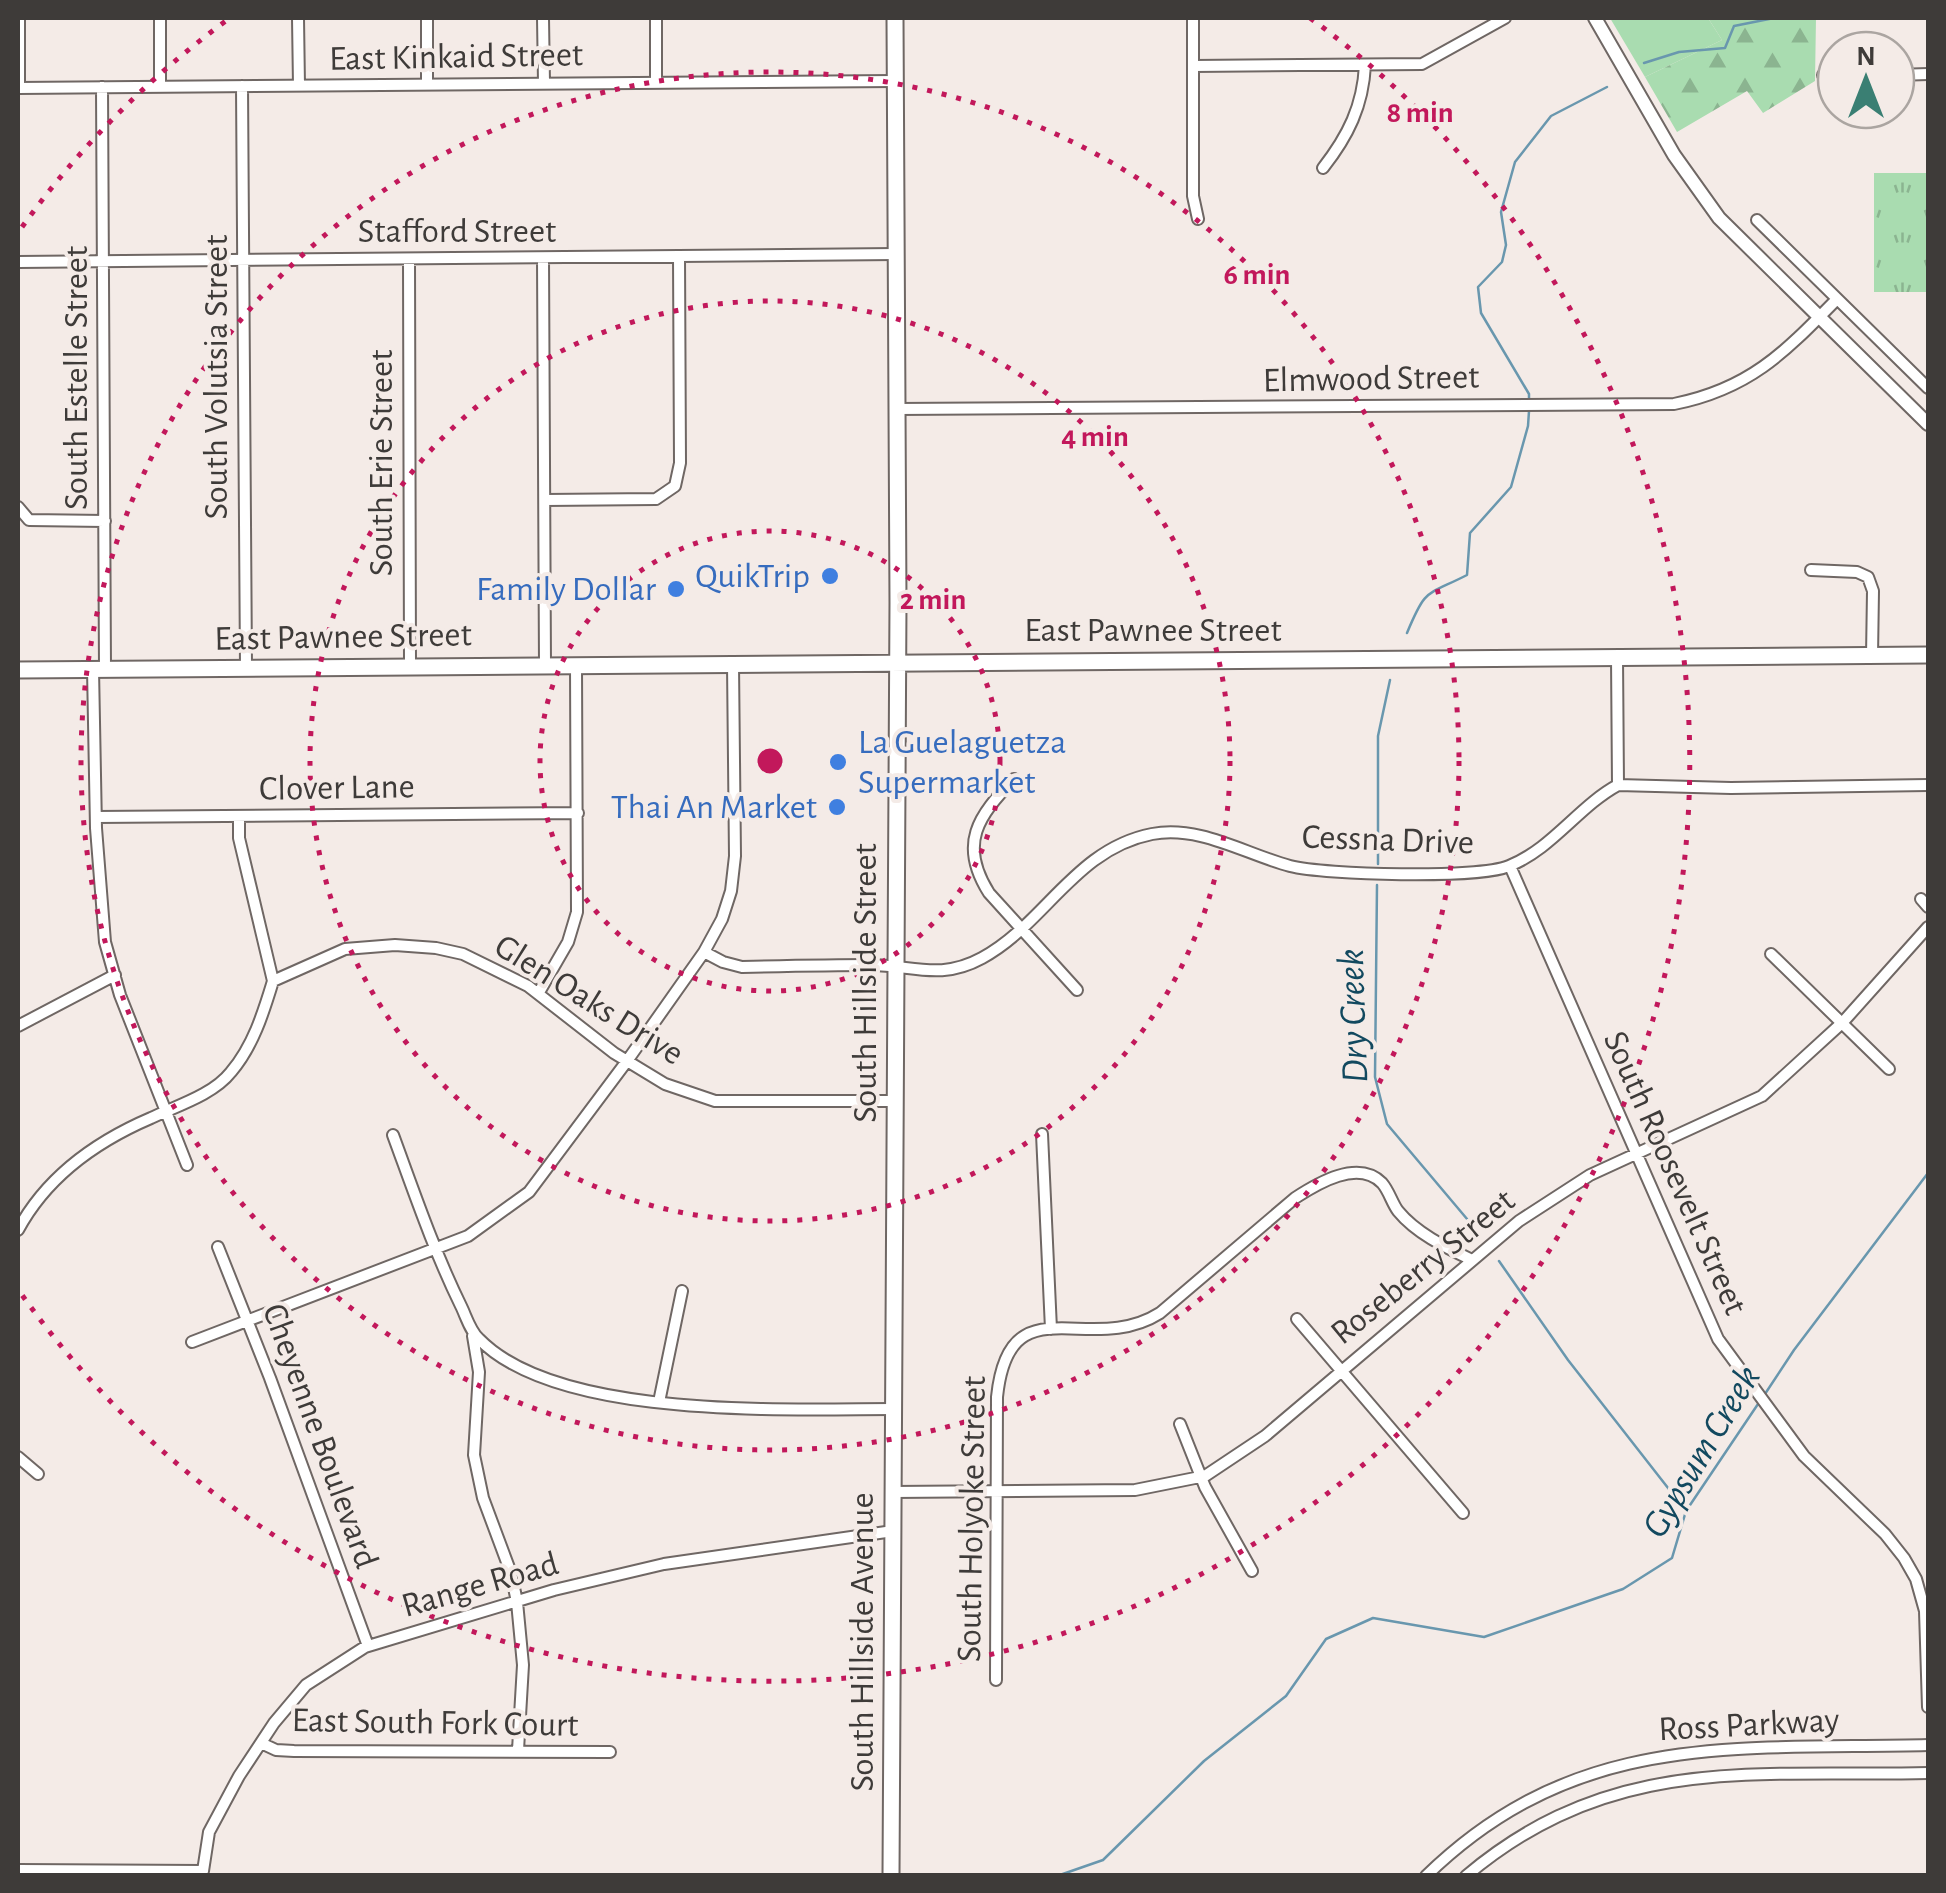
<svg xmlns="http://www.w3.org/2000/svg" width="1946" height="1893" font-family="'Alegreya Sans',sans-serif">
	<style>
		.grass { fill: #a9dcb0 }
		.forest { fill: url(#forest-firs) }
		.park { fill: url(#park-tufts) }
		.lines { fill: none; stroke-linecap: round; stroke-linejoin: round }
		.stream { stroke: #6997ae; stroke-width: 2.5 }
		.minor-casing { stroke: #6f6764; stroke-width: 14 }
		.tertiary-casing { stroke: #6f6764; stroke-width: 16 }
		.secondary-casing { stroke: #6f6764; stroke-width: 19 }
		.minor { stroke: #fff; stroke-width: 10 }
		.tertiary { stroke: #fff; stroke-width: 12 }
		.secondary { stroke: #fff; stroke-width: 15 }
		.ring { fill: none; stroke: #c2185b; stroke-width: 5; stroke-dasharray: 5 10 }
		.shop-dot { fill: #3f7fe0; stroke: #f4ebe7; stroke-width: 4 }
		.labels { text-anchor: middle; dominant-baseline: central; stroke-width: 8; stroke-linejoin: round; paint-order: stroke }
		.street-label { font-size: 35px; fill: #3e3b39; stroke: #f4ebe7 }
		.shop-label { font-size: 35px; fill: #366cbe; stroke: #f4ebe7; text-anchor: end }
		.water-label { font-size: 38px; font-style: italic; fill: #12495f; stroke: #f4ebe7 }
		.centre { fill: #c2185b; stroke: #f4ebe7; stroke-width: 5 }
		.ring-label { font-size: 30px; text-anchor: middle; font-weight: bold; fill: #c2185b; stroke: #f4ebe7; stroke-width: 8; stroke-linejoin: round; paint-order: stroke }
	</style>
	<defs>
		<pattern id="forest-firs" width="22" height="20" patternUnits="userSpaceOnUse" patternTransform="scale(2.5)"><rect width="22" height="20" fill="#a9dcb0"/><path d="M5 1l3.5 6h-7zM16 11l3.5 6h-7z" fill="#8bb490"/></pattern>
		<pattern id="park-tufts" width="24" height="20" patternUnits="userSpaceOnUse" patternTransform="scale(2.5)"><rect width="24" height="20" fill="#a9dcb0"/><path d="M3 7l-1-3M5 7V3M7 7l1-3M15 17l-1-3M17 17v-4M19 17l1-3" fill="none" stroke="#8bb490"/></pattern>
	</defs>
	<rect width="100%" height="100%" fill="#f4ebe7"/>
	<!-- grass -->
	<path class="grass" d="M 1610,18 L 1708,18 L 1722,40 L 1645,77 Z"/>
	<!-- forest -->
	<path class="forest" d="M 1708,18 L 1816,18 L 1815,81 L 1763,113 L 1747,91 L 1677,132 L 1645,77 L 1722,40 Z"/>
	<!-- park -->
	<path class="park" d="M 1874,173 L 1928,173 L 1928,292 L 1874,292 Z"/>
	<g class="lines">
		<!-- stream -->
		<path class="stream" d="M 1644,63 L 1679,52 L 1725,48 L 1734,26 L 1774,18
			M 1529,403 L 1529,394 L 1481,313 L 1478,287 L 1502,262 L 1506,245 L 1501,212 L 1515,162 L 1551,116 L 1607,87
			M 1407,633 C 1426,587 1426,596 1467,575 L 1470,533 L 1511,487 L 1528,426 L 1529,411
			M 1378,864 L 1378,736 L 1390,680
			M 1377,885 L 1375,1077 L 1387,1124 L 1478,1232
			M 1499,1261 L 1568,1360 L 1686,1511
			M 1763,1397 L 1794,1350 L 1928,1173
			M 1057,1876 L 1103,1860 L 1204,1761 L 1286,1696 L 1326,1639 L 1373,1618 L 1484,1637 L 1623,1589 L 1672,1558 L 1686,1511 L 1758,1404"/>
		<defs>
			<path id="minor" d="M 19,18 L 19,88
				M 160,18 L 160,87
				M 298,18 L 299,86
				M 427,18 L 427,84
				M 543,18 L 544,83
				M 1193,18 L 1193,196 L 1198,219
				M 1194,66 L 1422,64 L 1505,18
				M 1823,75 L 1836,75
				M 1896,75 L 1928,74
				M 656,82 L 656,18
				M 242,86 L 246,668
				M 102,87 L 105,669
				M 18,88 L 895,81
				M 1323,168 C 1348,136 1363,106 1365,65
				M 1757,220 L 1928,388
				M 543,258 L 545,665
				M 409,259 L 410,666
				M 18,262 L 896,254
				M 896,409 L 1674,404 C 1750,389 1785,352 1837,299
				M 545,500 L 656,499 L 675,486 L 680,463 L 679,256
				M 18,507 L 29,520 L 105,521
				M 1811,570 L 1857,572 L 1868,577 L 1873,591 L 1872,656
				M 1617,657 L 1618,785
				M 93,669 L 96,828 L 105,942 L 120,995 L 187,1165
				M 1014,779 C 978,816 958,844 989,893 L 1077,990
				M 1618,785 L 1731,788 L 1928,785
				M 96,817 L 578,813
				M 239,817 L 239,838 L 273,981
				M 1510,866 L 1718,1339 L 1804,1456 L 1885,1534 L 1904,1558 L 1916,1579 L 1925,1611 L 1928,1707
				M 1921,899 L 1928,907
				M 704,952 L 723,962 L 742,967 C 785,966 828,965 871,965 C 912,965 940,981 982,958 C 1045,924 1075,849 1152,834 C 1200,825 1245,854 1290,866 C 1325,875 1478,879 1509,866 C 1552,849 1579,806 1618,785
				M 1771,954 L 1889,1069
				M 538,994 L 568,942 L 577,912 L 576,665
				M 18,1026 L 115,975
				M 1042,1134 L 1051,1329
				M 393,1135 C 414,1192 434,1251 461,1306 C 466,1316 470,1331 479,1339 C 558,1420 787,1409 894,1409
				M 18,1230 C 47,1176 95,1142 151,1118 C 176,1106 213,1095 231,1072 C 253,1046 263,1014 273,981 L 345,949 L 395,945 L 436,948 L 463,954 L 528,986 L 614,1053 L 665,1084 L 715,1101 L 896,1101
				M 218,1247 L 270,1378 L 368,1646
				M 1297,1319 L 1463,1513
				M 473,1336 L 479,1372 L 474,1455 L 483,1498 L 511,1573 L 517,1602 L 523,1665 L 518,1750
				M 192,1342 L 468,1236 L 529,1192 L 627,1061 L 704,952 L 722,919 L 731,891 L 735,856 L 733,664
				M 659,1402 L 682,1291
				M 1180,1424 L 1205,1487 L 1252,1571
				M 18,1457 L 38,1474
				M 893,1492 L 1135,1490 L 1205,1476 L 1265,1436 L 1519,1221 L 1590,1175 L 1762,1096 L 1843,1022 L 1928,927
				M 996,1680 L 997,1397 C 1009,1281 1089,1358 1160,1313 L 1295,1198 C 1318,1183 1358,1159 1382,1183 C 1389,1191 1392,1203 1398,1211 C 1416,1233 1445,1247 1470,1259
				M 261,1743 L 276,1750 L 294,1751 L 610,1752
				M 18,1870 L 203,1871 L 209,1832 L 239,1776 L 274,1723 L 306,1685 L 365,1647 L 554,1590 L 664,1564 L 893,1531
				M 1426,1876 C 1577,1729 1736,1750 1928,1745
				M 1466,1876 C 1612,1753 1753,1777 1928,1773"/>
			<path id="tertiary" d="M 1595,18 L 1674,155 L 1719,218 L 1928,424"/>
			<path id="secondary" d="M 18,670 L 1928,655
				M 891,1876 L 898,603 L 895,18"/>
		</defs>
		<!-- minor casing -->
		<use href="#minor" class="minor-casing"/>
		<!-- tertiary casing -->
		<use href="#tertiary" class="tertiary-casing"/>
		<!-- secondary casing -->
		<use href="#secondary" class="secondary-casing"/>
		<!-- minor -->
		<use href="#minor" class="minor"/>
		<!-- tertiary -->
		<use href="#tertiary" class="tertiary"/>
		<!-- secondary -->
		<use href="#secondary" class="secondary"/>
	</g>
	<!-- distance rings -->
	<g class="ring">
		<circle cx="770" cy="761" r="230"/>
		<circle cx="770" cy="761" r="460"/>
		<circle cx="770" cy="761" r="689"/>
		<path d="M22 227A919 919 0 0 1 230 18M1310 18A919 919 0 1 1 22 1295"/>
	</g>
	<!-- markers -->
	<g class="shop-dot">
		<circle cx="830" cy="576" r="10"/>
		<circle cx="676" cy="589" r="10"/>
		<circle cx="838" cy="762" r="10"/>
		<circle cx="837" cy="807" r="10"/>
	</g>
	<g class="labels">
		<!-- street labels -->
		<g class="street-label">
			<text transform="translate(456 57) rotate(-1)">East Kinkaid Street</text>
			<text x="457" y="231">Stafford Street</text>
			<text transform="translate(216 377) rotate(-90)">South Volutsia Street</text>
			<text transform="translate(76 378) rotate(-90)">South Estelle Street</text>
			<text transform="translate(1371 379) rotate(-1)">Elmwood Street</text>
			<text transform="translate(381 463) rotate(-90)">South Erie Street</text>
			<text x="1153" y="630">East Pawnee Street</text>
			<text transform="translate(343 637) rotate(-1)">East Pawnee Street</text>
			<text transform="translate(337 788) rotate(-1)">Clover Lane</text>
			<text transform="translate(1388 840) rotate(2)">Cessna Drive</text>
			<text transform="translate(865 983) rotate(-90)">South Hillside Street</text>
			<text transform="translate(589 1000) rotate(32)">Glen Oaks Drive</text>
			<text transform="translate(1675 1173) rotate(66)">South Roosevelt Street</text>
			<text transform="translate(1423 1267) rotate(-39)">Roseberry Street</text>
			<text transform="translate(320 1436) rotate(70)">Cheyenne Boulevard</text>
			<text transform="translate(972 1519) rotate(-89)">South Holyoke Street</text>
			<text transform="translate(480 1585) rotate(-16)">Range Road</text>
			<text transform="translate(862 1642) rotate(-90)">South Hillside Avenue</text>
			<text transform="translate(435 1723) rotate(1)">East South Fork Court</text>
			<text transform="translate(1749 1725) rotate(-3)">Ross Parkway</text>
		</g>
		<!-- shop labels -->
		<g class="shop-label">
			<text x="810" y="576">QuikTrip</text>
			<text x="656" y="589">Family Dollar</text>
			<text x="858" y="742" text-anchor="start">La Guelaguetza<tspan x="858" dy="40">Supermarket</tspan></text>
			<text x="817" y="807">Thai An Market</text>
		</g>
		<!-- water labels -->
		<g class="water-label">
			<text transform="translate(1354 1016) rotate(-92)">Dry Creek</text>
			<text transform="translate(1702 1452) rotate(-59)">Gypsum Creek</text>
		</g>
	</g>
	<circle cx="770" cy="761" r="15" class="centre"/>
	<g class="ring-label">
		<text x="1420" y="122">8 min</text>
		<text x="1257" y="284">6 min</text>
		<text x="1095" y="446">4 min</text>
		<text x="933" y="609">2 min</text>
	</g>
	<!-- border -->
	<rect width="1946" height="1893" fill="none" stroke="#3e3b39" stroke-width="40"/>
	<!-- north arrow -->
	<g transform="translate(1866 80)"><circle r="48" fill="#f4ebe7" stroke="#aba5a1" stroke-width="2.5"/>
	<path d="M0-8L18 38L0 25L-18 38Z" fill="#3a7f73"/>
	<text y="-15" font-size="28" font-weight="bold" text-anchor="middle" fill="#3e3b39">N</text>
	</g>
</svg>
